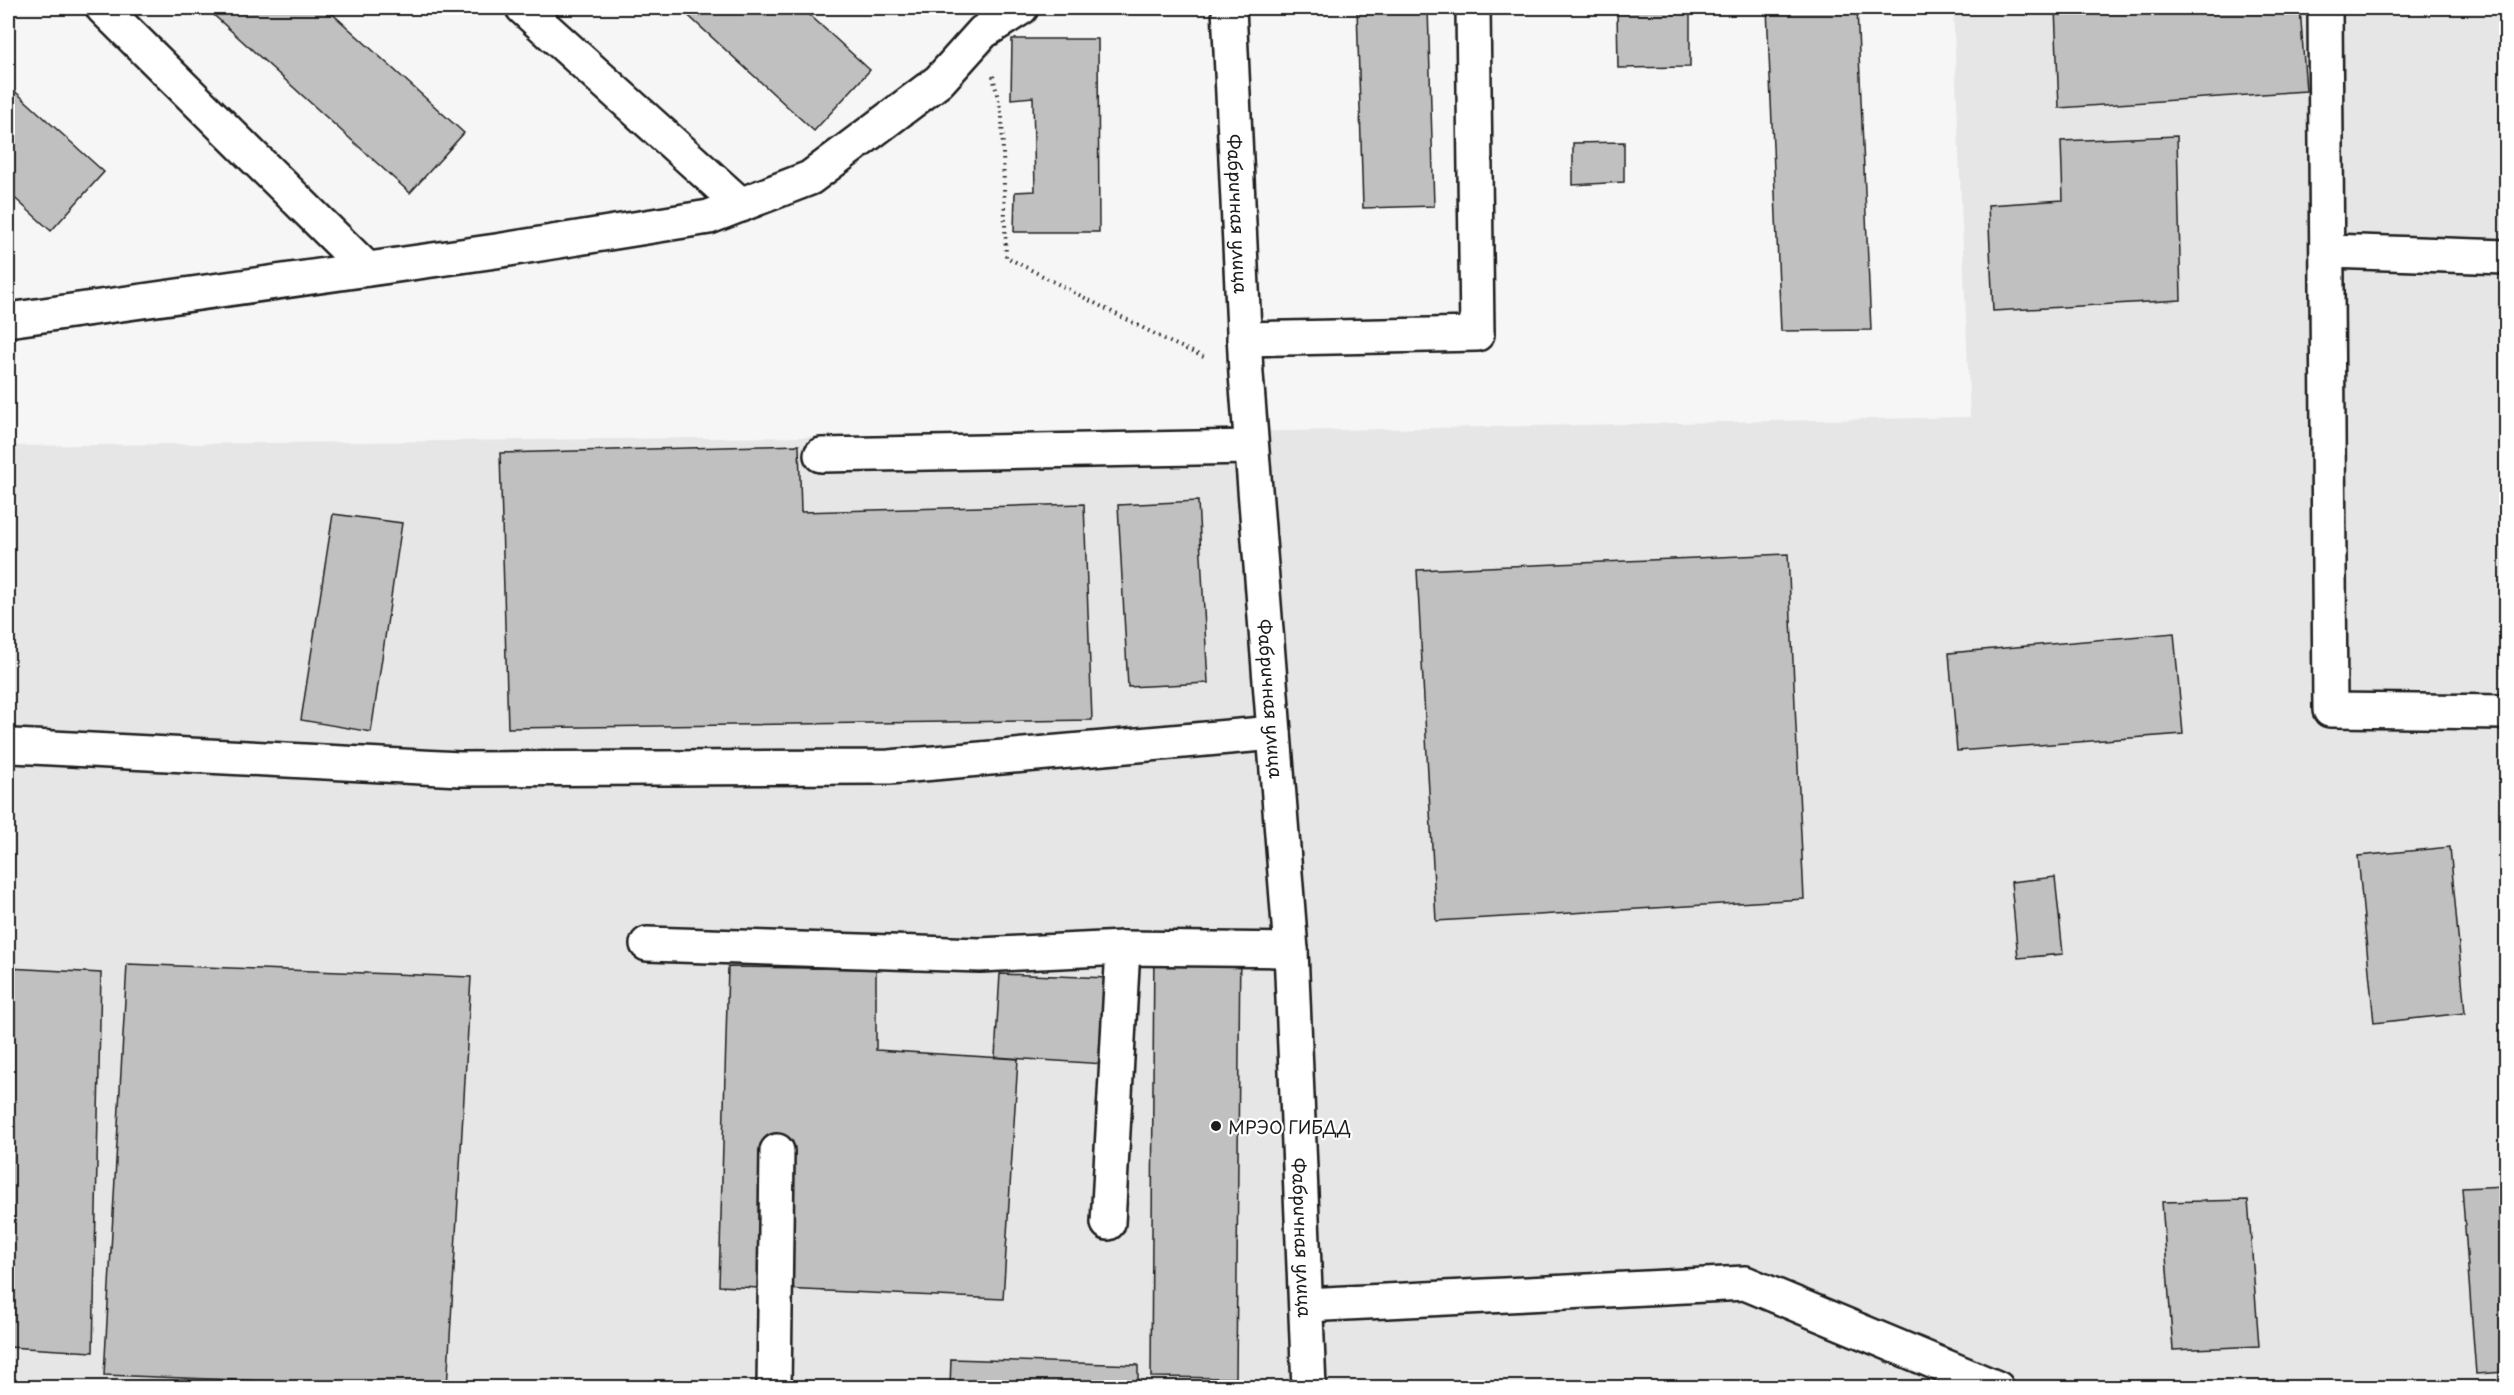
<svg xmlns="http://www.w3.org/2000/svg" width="2514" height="1395" font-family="'Playpen Sans',sans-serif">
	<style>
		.built { fill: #e6e6e6 }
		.building { fill: #c0c0c0; stroke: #1c1c1c; stroke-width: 1.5 }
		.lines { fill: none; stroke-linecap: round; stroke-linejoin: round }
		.minor-casing { stroke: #1c1c1c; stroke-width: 38 }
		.path { stroke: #1c1c1c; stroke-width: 4; stroke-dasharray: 1.5 4.5; stroke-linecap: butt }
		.minor { stroke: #fff; stroke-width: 33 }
		.poi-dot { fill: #1c1c1c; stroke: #fff; stroke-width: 2 }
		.labels { text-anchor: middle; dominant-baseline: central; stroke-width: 4.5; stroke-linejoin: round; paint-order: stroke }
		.street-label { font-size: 18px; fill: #1c1c1c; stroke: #fff }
		.poi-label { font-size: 18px; fill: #1c1c1c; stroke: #fff; text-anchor: start }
	</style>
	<rect width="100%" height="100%" fill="#f6f6f6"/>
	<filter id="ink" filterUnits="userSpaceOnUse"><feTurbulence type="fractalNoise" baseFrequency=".0167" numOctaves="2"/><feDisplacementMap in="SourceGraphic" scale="12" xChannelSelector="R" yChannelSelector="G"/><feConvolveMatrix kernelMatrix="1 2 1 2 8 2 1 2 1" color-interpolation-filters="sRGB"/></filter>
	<g filter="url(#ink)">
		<!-- built -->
		<path class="built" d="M 1953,8 L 2506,8 L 2506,1387 L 8,1387 L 8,446 L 1234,432 L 1970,417 Z"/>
		<!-- building -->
		<path class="building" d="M 206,8 L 326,8 L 464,133 L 410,193 Z
			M 680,8 L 802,8 L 870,70 L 814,131 Z
			M 1357,8 L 1428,8 L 1434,206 L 1363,208 Z
			M 1617,8 L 1690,8 L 1690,67 L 1618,68 Z
			M 1767,8 L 1857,8 L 1871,330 L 1781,331 Z
			M 2055,8 L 2300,8 L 2306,91 L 2059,108 Z
			M 1012,39 L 1098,39 L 1099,232 L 1014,232 L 1015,192 L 1035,191 L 1033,97 L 1011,99 Z
			M 8,85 L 104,172 L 51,231 L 8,192 Z
			M 2177,136 L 2181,300 L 1993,311 L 1988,205 L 2063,200 L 2061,141 Z
			M 1624,142 L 1624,182 L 1573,185 L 1573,143 Z
			M 799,445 L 801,512 L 1084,504 L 1092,720 L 508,728 L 500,453 Z
			M 1198,501 L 1208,683 L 1128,687 L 1118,505 Z
			M 333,514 L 402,523 L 371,732 L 301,720 Z
			M 1788,554 L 1804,899 L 1436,921 L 1417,570 Z
			M 2174,633 L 2183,734 L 1957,751 L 1949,653 Z
			M 2450,847 L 2465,1013 L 2374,1023 L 2358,856 Z
			M 2055,877 L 2063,954 L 2018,958 L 2011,882 Z
			M 1154,941 L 1240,942 L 1236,1378 L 1151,1377 Z
			M 127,964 L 471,977 L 447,1388 L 104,1375 Z
			M 728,967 L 876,969 L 876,1050 L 1018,1059 L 1003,1299 L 719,1286 Z
			M 8,968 L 101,973 L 93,1352 L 8,1347 Z
			M 1000,974 L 1109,978 L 1105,1064 L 995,1057 Z
			M 2506,1186 L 2506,1372 L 2476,1374 L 2462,1188 Z
			M 2248,1200 L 2259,1346 L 2173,1350 L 2162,1202 Z
			M 951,1359 L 1138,1365 L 1138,1388 L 950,1388 Z"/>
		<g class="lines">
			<defs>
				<g id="minor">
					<path d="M 103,8 L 367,269"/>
					<path d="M 523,8 L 741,205"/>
					<path id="s1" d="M 1229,8 L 1246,374 L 1291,950 L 1309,1388"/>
					<path d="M 2325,8 L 2330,710 L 2506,712"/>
					<path d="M 2329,251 L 2506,257"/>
					<path d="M 8,320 L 496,251 L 709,217 L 810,178 L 939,81 L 983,32 L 1021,8"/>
					<path d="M 1244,339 L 1477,334 L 1473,8"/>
					<path d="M 821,455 L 1251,447"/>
					<path d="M 13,746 L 460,769 L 889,767 L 1274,733"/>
					<path d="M 647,944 L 980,955 L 1123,948 L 1291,950"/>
					<path d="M 1108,1223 L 1123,948"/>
					<path d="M 1306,1305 L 1745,1283 L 1997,1388"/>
					<path d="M 774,1388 L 777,1151"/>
				</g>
			</defs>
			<!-- minor casing -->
			<use href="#minor" class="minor-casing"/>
			<!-- path -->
			<path class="path" d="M 993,76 L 1002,117 L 1006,257 L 1170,342 L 1206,358"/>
			<!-- minor -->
			<use href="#minor" class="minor"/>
		</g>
	</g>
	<!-- markers -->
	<circle class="poi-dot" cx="1216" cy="1126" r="6"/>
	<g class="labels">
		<!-- street labels -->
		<g class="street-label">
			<text stroke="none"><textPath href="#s1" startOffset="206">Фабричная улица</textPath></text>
			<text stroke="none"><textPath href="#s1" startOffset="692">Фабричная улица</textPath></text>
			<text stroke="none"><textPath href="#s1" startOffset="1232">Фабричная улица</textPath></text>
		</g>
		<!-- poi labels -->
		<g class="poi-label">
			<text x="1228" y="1126">МРЭО ГИБДД</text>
		</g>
	</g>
	<!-- margin -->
	<rect width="2514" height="1395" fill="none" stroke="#fff" stroke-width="30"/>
	<rect x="15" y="15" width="2484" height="1365" fill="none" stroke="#1c1c1c" stroke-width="2" filter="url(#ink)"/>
</svg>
